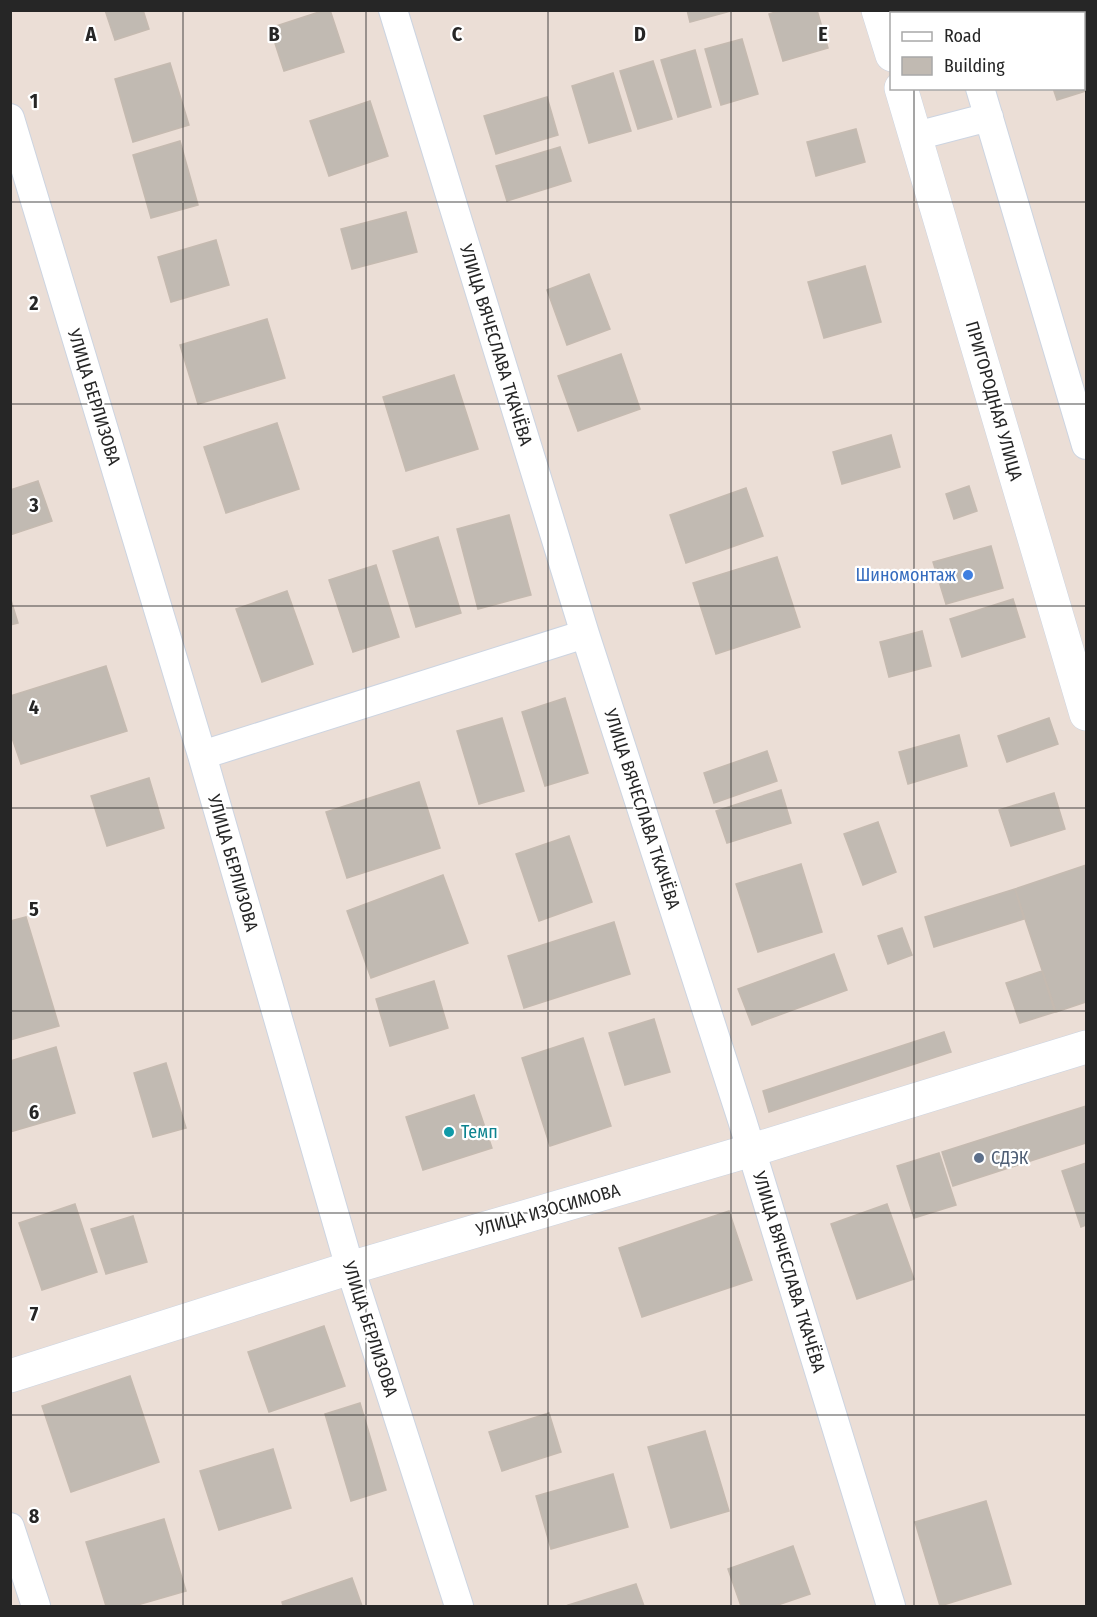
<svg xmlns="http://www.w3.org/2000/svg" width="1097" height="1617" font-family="'Fira Sans Condensed',sans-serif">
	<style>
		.building { fill: #c1bab2; stroke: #c5bab0; stroke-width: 1.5 }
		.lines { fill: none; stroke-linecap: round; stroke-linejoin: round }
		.minor-casing { stroke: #ccd4e1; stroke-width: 30 }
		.tertiary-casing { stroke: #ccd4e1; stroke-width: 34 }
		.minor { stroke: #fff; stroke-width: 28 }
		.tertiary { stroke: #fff; stroke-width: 33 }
		.grid { fill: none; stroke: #262626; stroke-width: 1.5; stroke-opacity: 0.55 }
		.shop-dot { fill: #3f7fe0; stroke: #fff; stroke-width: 2 }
		.culture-dot { fill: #0f9aa8; stroke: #fff; stroke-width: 2 }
		.service-dot { fill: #5c6f8a; stroke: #fff; stroke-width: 2 }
		.labels { text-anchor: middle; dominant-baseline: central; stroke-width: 4.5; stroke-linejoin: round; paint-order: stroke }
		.street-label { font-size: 18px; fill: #262626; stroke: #fff }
		.shop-label { font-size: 18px; fill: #366cbe; stroke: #fff; text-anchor: end }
		.culture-label { font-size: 18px; fill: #0d838f; stroke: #fff; text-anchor: start }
		.service-label { font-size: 18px; fill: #4e5e75; stroke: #fff; text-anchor: start }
		.grid-label { font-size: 20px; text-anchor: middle; font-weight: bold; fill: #262626; stroke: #fff; stroke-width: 4.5; stroke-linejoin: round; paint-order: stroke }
	</style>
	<rect width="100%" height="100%" fill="#ebded6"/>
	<!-- building -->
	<path class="building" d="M 105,10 L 143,10 L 149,29 L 115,40 Z
		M 325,10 L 330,10 L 344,52 L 284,71 L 270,28 Z
		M 687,10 L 731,10 L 731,11 L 690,22 Z
		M 782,10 L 817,10 L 828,48 L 783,61 L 769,14 Z
		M 742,39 L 758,94 L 721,105 L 705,49 Z
		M 695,50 L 711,107 L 678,117 L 661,60 Z
		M 653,61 L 672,119 L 638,129 L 620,71 Z
		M 170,63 L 189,125 L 133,142 L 115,79 Z
		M 1086,64 L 1086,91 L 1057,100 L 1053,88 L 1084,88 L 1084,65 Z
		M 613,73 L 631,131 L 589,143 L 572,86 Z
		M 547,97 L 558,135 L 496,154 L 484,116 Z
		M 370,101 L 388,156 L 329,176 L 310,121 Z
		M 856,129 L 865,162 L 816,176 L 807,142 Z
		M 180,141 L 198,205 L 151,218 L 133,155 Z
		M 560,147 L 571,181 L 507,201 L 496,166 Z
		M 406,212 L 417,252 L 352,269 L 341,229 Z
		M 216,240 L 229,285 L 171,302 L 158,257 Z
		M 865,266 L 881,322 L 824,338 L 808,282 Z
		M 589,274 L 610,329 L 567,345 L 547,290 Z
		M 267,319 L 285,378 L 198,404 L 180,345 Z
		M 621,354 L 640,409 L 578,431 L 558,376 Z
		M 454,375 L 478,449 L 406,471 L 383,397 Z
		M 277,423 L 299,489 L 226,513 L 204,447 Z
		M 891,435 L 900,467 L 842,484 L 833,452 Z
		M 38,481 L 52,521 L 10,535 L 10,490 Z
		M 969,486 L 977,511 L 954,519 L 946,494 Z
		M 746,488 L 763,536 L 686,563 L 670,515 Z
		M 509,515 L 531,595 L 478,609 L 457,529 Z
		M 438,537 L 461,613 L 416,627 L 393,551 Z
		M 991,546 L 1003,588 L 946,604 L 933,562 Z
		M 777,557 L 800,627 L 716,654 L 693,583 Z
		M 376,565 L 399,637 L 353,652 L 329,580 Z
		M 287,591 L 313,664 L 262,682 L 236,609 Z
		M 10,597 L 18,623 L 10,625 Z
		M 1013,599 L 1025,637 L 962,657 L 950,619 Z
		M 922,631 L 931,666 L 889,677 L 880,642 Z
		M 106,666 L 127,731 L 21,764 L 10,732 L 10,696 Z
		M 565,698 L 588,773 L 545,786 L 522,712 Z
		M 502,718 L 524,791 L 479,804 L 457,731 Z
		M 1049,718 L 1058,744 L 1007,762 L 998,736 Z
		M 959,735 L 967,766 L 908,784 L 899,752 Z
		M 767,751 L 777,781 L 714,803 L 704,773 Z
		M 149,778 L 164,828 L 107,846 L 91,796 Z
		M 419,782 L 440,848 L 347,878 L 326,812 Z
		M 781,790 L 791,823 L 727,843 L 716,811 Z
		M 1054,793 L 1065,829 L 1011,846 L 999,810 Z
		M 878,822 L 896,872 L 863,885 L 844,834 Z
		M 569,836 L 592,902 L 539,921 L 516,854 Z
		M 801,864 L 822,932 L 758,952 L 736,884 Z
		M 1086,865 L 1086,1002 L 1056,1012 L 1015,889 Z
		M 443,875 L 468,943 L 371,978 L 347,911 Z
		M 1015,889 L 1024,919 L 934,947 L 925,917 Z
		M 26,917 L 59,1026 L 10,1040 L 10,921 Z
		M 614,922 L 630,974 L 524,1008 L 508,956 Z
		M 902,928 L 912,955 L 888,964 L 878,936 Z
		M 834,954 L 847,990 L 752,1025 L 738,989 Z
		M 1042,971 L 1055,1012 L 1020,1023 L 1006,983 Z
		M 434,981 L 448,1028 L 390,1046 L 376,999 Z
		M 654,1019 L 670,1072 L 625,1085 L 609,1033 Z
		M 944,1032 L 951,1052 L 769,1112 L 763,1091 Z
		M 583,1038 L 611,1126 L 550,1146 L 522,1058 Z
		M 56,1047 L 75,1113 L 10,1132 L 10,1061 Z
		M 166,1063 L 186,1128 L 153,1137 L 134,1073 Z
		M 474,1095 L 492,1148 L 423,1170 L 406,1117 Z
		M 1086,1106 L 1086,1143 L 953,1186 L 942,1152 Z
		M 939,1153 L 956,1205 L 914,1218 L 897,1166 Z
		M 1086,1163 L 1086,1225 L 1081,1227 L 1062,1171 Z
		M 75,1204 L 97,1272 L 42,1290 L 19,1223 Z
		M 887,1204 L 914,1279 L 857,1299 L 831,1224 Z
		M 729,1211 L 752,1280 L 642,1317 L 619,1248 Z
		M 133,1216 L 147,1262 L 106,1274 L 91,1229 Z
		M 324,1326 L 345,1386 L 269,1412 L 248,1352 Z
		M 130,1376 L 159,1462 L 71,1492 L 42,1406 Z
		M 360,1403 L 386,1490 L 351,1501 L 325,1414 Z
		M 549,1413 L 561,1452 L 502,1471 L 489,1432 Z
		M 705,1431 L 729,1511 L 671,1528 L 648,1447 Z
		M 273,1449 L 291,1508 L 219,1530 L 200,1471 Z
		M 613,1474 L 628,1527 L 551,1549 L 536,1496 Z
		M 986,1501 L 1011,1584 L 940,1606 L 915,1522 Z
		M 164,1519 L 186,1591 L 134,1606 L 106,1606 L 86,1542 Z
		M 793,1546 L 810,1594 L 775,1606 L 741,1606 L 728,1569 Z
		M 352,1578 L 362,1606 L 283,1606 L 282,1602 Z
		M 636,1584 L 644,1606 L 569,1606 L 568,1605 Z"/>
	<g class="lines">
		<defs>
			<path id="minor" d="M 393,10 L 585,634 L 742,1120 L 891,1606
				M 957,10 L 958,14
				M 1084,24 L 1086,23
				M 980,88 L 1086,445
				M 10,118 L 202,755 L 350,1268 L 459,1606
				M 916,136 L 989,117
				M 202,755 L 585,634
				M 10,1527 L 36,1606"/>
			<path id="tertiary" d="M 878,10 L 892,55
				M 901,88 L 1086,714
				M 10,1376 L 350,1268 L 752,1150 L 1086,1047"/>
		</defs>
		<!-- minor casing -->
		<use href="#minor" class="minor-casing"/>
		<!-- tertiary casing -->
		<use href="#tertiary" class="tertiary-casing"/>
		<!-- minor -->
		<use href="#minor" class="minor"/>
		<!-- tertiary -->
		<use href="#tertiary" class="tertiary"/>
	</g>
	<!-- grid -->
	<path class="grid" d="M 183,10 L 183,1606M 366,10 L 366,1606M 548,10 L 548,1606M 731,10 L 731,1606M 914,10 L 914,14M 914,88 L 914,1606M 10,202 L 1086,202M 10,404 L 1086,404M 10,606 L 1086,606M 10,808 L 1086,808M 10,1011 L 1086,1011M 10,1213 L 1086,1213M 10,1415 L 1086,1415"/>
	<!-- markers -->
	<circle class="shop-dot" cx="968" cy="575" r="6"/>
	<circle class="culture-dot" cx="449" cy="1132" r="6"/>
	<circle class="service-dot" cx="979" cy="1158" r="6"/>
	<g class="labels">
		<!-- street labels -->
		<g class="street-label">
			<text transform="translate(496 345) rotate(73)">УЛИЦА ВЯЧЕСЛАВА ТКАЧЁВА</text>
			<text transform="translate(94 397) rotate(73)">УЛИЦА БЕРЛИЗОВА</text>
			<text transform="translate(994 401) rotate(74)">ПРИГОРОДНАЯ УЛИЦА</text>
			<text transform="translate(642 809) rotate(72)">УЛИЦА ВЯЧЕСЛАВА ТКАЧЁВА</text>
			<text transform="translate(233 863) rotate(74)">УЛИЦА БЕРЛИЗОВА</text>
			<text transform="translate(548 1210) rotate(-16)">УЛИЦА ИЗОСИМОВА</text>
			<text transform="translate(789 1272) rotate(73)">УЛИЦА ВЯЧЕСЛАВА ТКАЧЁВА</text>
			<text transform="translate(370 1329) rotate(72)">УЛИЦА БЕРЛИЗОВА</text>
		</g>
		<!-- shop labels -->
		<g class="shop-label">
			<text x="956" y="575">Шиномонтаж</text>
		</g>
		<!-- culture labels -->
		<g class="culture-label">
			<text x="461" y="1132">Темп</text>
		</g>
		<!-- service labels -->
		<g class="service-label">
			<text x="991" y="1158">СДЭК</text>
		</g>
	</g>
	<g class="grid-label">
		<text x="91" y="41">A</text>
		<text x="274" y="41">B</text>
		<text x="457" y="41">C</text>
		<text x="640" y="41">D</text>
		<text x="823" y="41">E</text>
		<text x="34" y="108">1</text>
		<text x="34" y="310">2</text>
		<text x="34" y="512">3</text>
		<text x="34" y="714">4</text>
		<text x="34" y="916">5</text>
		<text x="34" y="1119">6</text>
		<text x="34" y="1321">7</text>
		<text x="34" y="1523">8</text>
	</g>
	<!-- border -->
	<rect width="1097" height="1617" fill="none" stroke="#262626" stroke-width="24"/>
	<!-- legend -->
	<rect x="890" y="12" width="195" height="78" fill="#ffffff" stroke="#a8a8a8" stroke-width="1.5"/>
	<rect x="902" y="32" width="30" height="9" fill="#ffffff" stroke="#a8a8a8" stroke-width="1.5"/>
	<text x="944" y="42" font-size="18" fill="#262626">Road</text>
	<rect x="902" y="57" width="30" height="18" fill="#c1bab2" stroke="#a8a8a8" stroke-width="1.5"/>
	<text x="944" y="72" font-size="18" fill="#262626">Building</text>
</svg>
